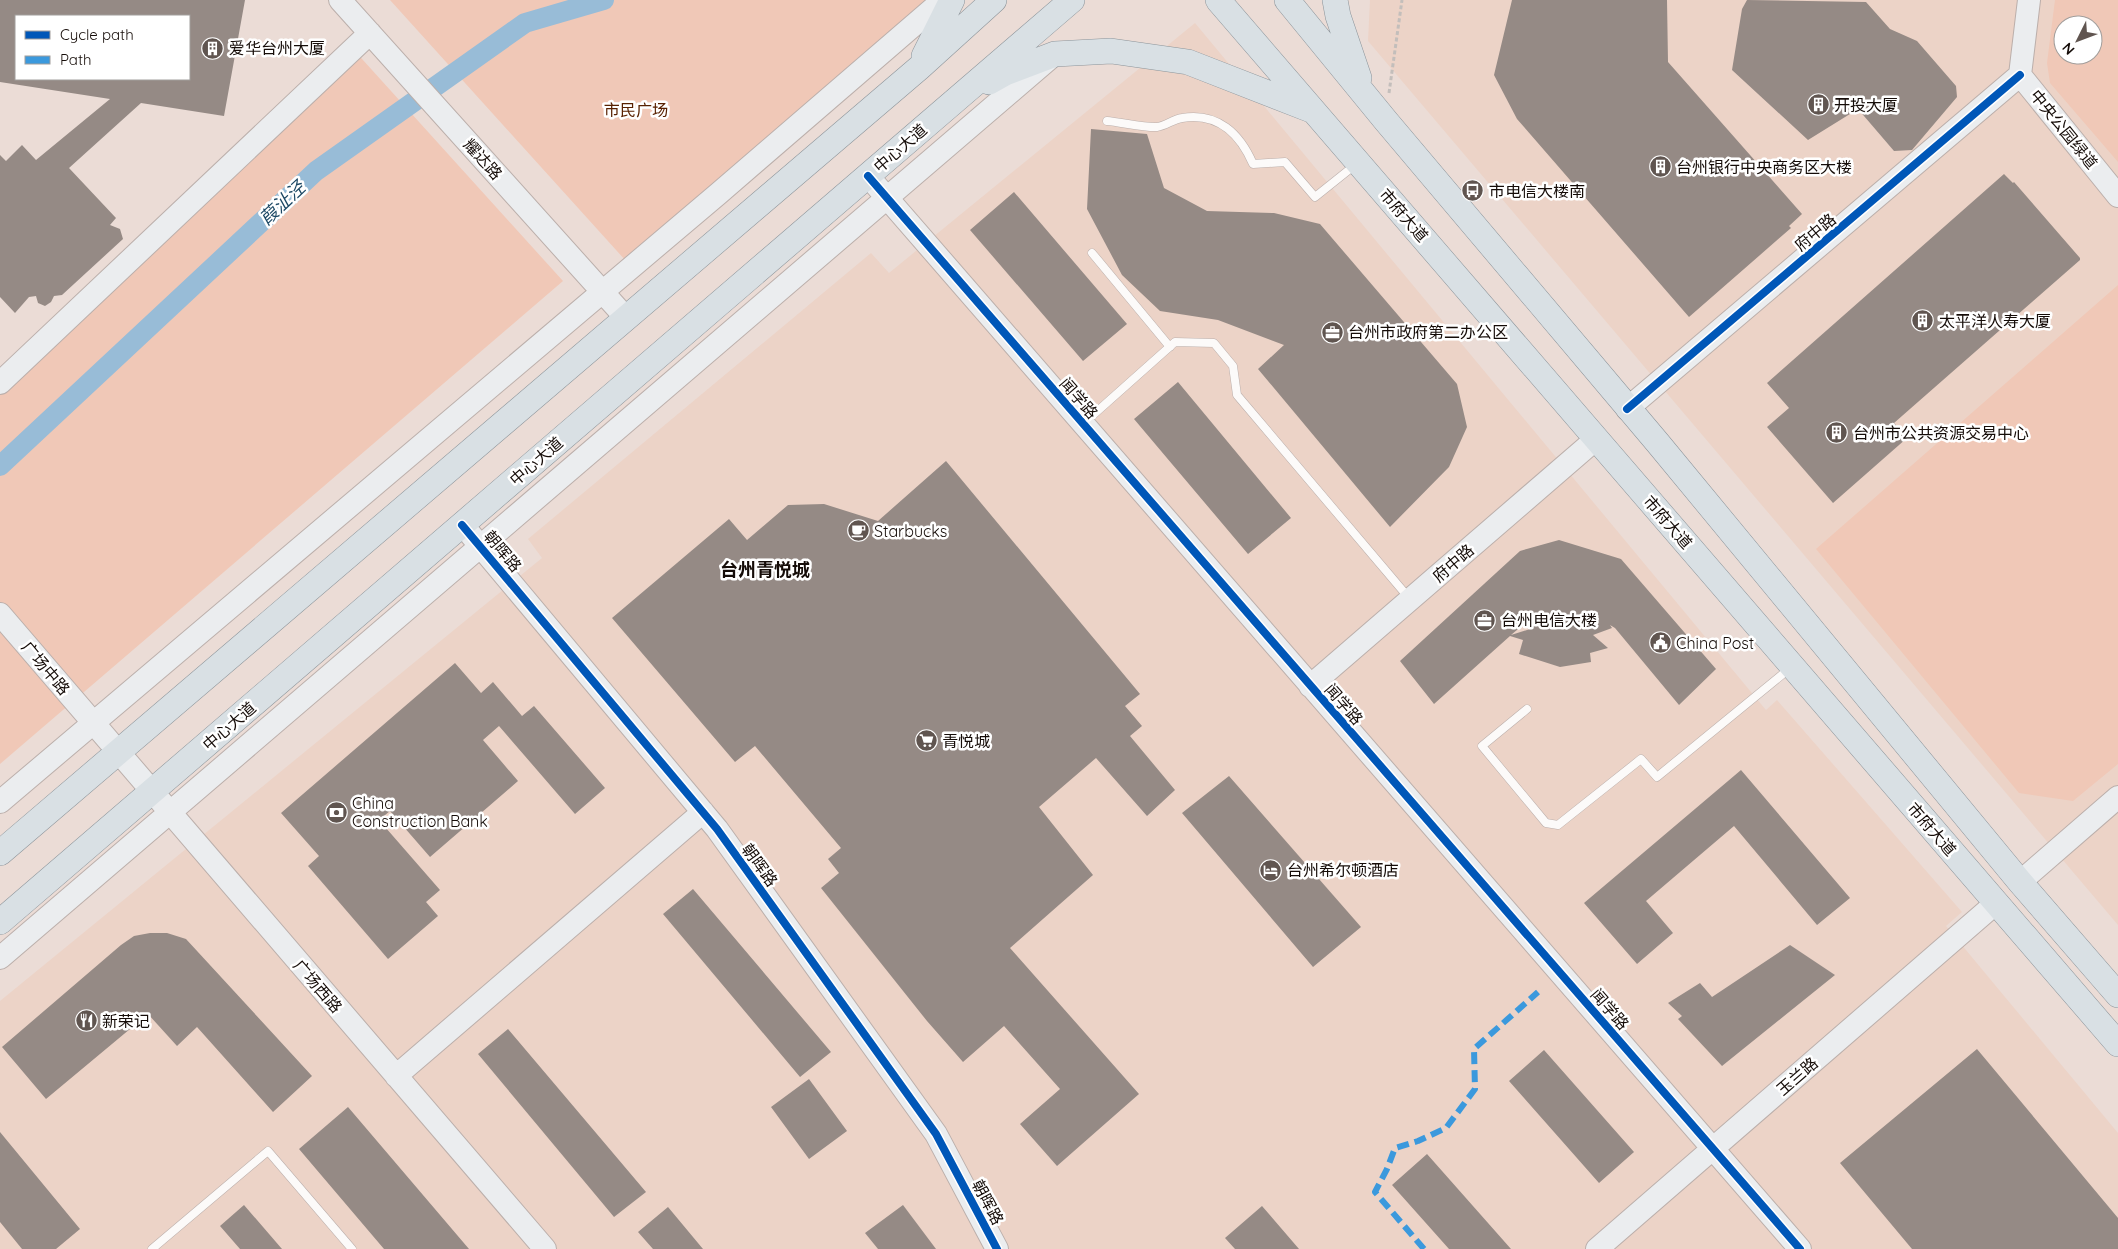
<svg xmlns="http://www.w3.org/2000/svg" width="2118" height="1249" font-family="Quicksand,'Noto Sans SC',sans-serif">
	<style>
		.built { fill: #ecd3c7; fill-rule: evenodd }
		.green { fill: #f0c8b7; fill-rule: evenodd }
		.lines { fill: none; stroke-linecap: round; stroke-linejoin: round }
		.canal { stroke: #98bcd7; stroke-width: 20 }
		.building { fill: #958a85; fill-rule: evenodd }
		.lane-casing { stroke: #bbafab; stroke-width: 9 }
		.secondary-casing { stroke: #bbafab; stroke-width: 24 }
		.primary-casing { stroke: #8c949a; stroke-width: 26 }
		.path { stroke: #c3bebb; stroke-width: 3; stroke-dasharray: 4 2.5; stroke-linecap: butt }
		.lane { stroke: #fcfaf9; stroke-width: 8 }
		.secondary { stroke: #ebedef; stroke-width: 22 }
		.primary { stroke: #d9e0e4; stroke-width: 25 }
		.quiet { stroke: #3b99dd; stroke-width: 6; stroke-dasharray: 12 6; stroke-linecap: butt }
		.cycleway-casing { stroke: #fff; stroke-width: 11 }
		.cycleway { stroke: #0057b8; stroke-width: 8 }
		.labels { text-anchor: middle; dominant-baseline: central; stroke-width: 5; stroke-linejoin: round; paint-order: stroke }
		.poi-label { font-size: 16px; fill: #150c08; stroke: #fff; text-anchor: start }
		.park-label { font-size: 16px; fill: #582101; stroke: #fff }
		.street-label { font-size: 16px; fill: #150c08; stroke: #fff }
		.water-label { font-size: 18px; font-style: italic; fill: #1c4864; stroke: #fff }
		.neighbourhood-label { font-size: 18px; font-weight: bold; fill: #150c08; stroke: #fff }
	</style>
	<rect width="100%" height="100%" fill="#ebdcd6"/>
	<!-- built -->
	<path class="built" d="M 1370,0 L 2118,0 L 2118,925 L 1368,41 ZM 2063,25 L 2093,25 L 2093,55 L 2063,55 Z
		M 1195,23 L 1766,710 L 1777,700 L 1962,912 L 1946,926 L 2118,1133 L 2118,1249 L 0,1249 L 0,1001 L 542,558 L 528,539 L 871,253 L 889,273 Z"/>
	<!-- green -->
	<path class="green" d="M 390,0 L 932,0 L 626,261 Z
		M 2055,0 L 2118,0 L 2118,162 L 2050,83 L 2047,63 ZM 2063,25 L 2093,25 L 2093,55 L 2063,55 Z
		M 353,49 L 563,281 L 0,764 L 0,383 Z
		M 2118,285 L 2118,764 L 2073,801 L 2019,793 L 1816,549 Z"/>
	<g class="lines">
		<!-- canal -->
		<path class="canal" d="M 0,466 L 316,171 L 525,23 L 604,0"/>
	</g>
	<!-- building -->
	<path class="building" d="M 0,0 L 245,0 L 224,116 L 141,103 L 69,168 L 116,218 L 110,225 L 120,229 L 123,239 L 62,295 L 54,296 L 51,302 L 45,306 L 38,303 L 36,296 L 29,297 L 15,313 L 0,297 L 0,155 L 6,161 L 22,145 L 36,160 L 110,99 L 0,82 ZM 16,16 L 189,16 L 189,79 L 16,79 Z
		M 1512,0 L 1667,0 L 1668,62 L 1802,214 L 1789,226 L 1791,228 L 1689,317 L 1517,119 L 1494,75 Z
		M 1747,0 L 1866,2 L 1890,29 L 1917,41 L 1956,86 L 1957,97 L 1912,150 L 1894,151 L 1858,109 L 1808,140 L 1732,70 L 1742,9 Z
		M 1091,129 L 1147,134 L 1164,188 L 1207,211 L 1274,213 L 1320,224 L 1457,384 L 1467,427 L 1449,467 L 1390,527 L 1258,369 L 1284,345 L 1218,320 L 1160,311 L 1122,275 L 1087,209 Z
		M 2004,174 L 2013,183 L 2014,182 L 2080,258 L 2080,260 L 1894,423 L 1907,438 L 1833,503 L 1767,427 L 1789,408 L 1767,383 Z
		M 1014,192 L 1127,324 L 1083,361 L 970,230 Z
		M 1178,382 L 1291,518 L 1248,554 L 1134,419 Z
		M 946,461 L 1140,694 L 1125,706 L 1142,726 L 1130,736 L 1175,790 L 1147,816 L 1096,758 L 1039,807 L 1093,875 L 1010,948 L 1139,1094 L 1057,1166 L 1020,1124 L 1060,1089 L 1004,1026 L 963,1062 L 927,1021 L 821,888 L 839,873 L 828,859 L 841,848 L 755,746 L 735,762 L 612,618 L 729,519 L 747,540 L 788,505 L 824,504 L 878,521 Z
		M 1559,540 L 1621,559 L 1716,669 L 1679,705 L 1615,628 L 1610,625 L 1612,628 L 1593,635 L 1608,648 L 1590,653 L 1591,662 L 1560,667 L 1519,654 L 1523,640 L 1510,636 L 1434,704 L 1400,661 L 1520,551 ZM 1524,624 L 1530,629 L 1511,635 Z
		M 455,663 L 481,693 L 493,682 L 522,716 L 534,706 L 605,788 L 575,814 L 499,726 L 483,740 L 518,781 L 430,857 L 390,811 L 379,820 L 440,890 L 426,902 L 438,916 L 388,959 L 308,866 L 319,856 L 281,813 Z
		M 1741,770 L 1850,898 L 1817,925 L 1734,826 L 1646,901 L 1673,933 L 1637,964 L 1584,903 Z
		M 1229,776 L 1361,927 L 1313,967 L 1182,813 Z
		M 693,889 L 831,1052 L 800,1077 L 663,914 Z
		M 150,933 L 167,933 L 186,939 L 312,1076 L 273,1112 L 197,1027 L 177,1046 L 148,1014 L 46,1099 L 2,1047 L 121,945 L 134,936 Z
		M 1790,945 L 1835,975 L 1722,1066 L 1678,1019 L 1682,1016 L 1668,1003 L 1700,983 L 1712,997 Z
		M 508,1029 L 646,1192 L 614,1217 L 478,1054 Z
		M 1977,1049 L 2118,1218 L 2118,1249 L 1912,1249 L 1840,1163 Z
		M 1544,1050 L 1634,1152 L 1599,1183 L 1509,1081 Z
		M 809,1079 L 847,1131 L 809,1159 L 771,1107 Z
		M 348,1107 L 469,1249 L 384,1249 L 299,1149 Z
		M 0,1132 L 80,1229 L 56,1249 L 22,1249 L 0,1222 Z
		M 1427,1154 L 1511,1249 L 1449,1249 L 1392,1185 Z
		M 244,1205 L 282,1249 L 240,1249 L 220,1226 Z
		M 903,1205 L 936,1249 L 878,1249 L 865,1233 Z
		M 1262,1206 L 1299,1249 L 1235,1249 L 1225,1238 Z
		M 668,1207 L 703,1249 L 653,1249 L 638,1232 Z"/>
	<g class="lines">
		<defs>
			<path id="lane" d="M 1107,121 C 1120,122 1146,128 1157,127 C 1165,126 1174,119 1182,118 C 1218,112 1240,134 1253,164 L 1285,162 L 1315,197 L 1355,165
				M 1092,253 L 1170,347
				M 1084,423 L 1175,342 L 1214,343 L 1233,366 L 1237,395 L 1409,598
				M 1527,709 L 1482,746 L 1546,823 L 1558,825 L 1641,759 L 1657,777 L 1789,669
				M 152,1249 L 268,1151 L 352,1249"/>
			<path id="secondary" d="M 340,0 L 626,318
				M 2029,0 L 2020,75 L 2118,196
				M 868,176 L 1800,1249
				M 0,383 L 370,33
				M 1627,409 L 2020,75
				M 471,535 L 717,829 L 936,1134 L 997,1249
				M 0,614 L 545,1249
				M 1310,686 L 1596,439
				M 0,802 L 718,194 L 943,0
				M 2020,882 L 2118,797
				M 0,958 L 1049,59
				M 396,1076 L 703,812
				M 1597,1249 L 1996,903"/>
			<path id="primary" d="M 1218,0 L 2118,1044
				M 1287,0 L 1386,121 L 1657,442 L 2020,882 L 2118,995
				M 1335,0 L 1338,16 L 1359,78
				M 924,56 L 952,0
				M 989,82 L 1005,73 L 1055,54 L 1111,51 L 1188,62 L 1311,110
				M 0,853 L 919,68 L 994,0
				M 0,922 L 1072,0"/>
		</defs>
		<!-- lane casing -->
		<use href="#lane" class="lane-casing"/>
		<!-- secondary casing -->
		<use href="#secondary" class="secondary-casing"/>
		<!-- primary casing -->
		<use href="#primary" class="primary-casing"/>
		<!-- path -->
		<path class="path" d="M 1389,93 L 1402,0"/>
		<!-- lane -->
		<use href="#lane" class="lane"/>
		<!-- secondary -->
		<use href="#secondary" class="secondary"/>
		<!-- primary -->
		<use href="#primary" class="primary"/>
		<!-- quiet -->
		<path class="quiet" d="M 1424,1249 L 1375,1192 L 1387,1169 L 1395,1148 L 1418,1141 L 1446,1128 L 1475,1089 L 1474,1049 L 1538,992"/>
		<defs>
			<path id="cycleway" d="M 868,176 L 1800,1249
				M 1627,409 L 2020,75
				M 462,525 L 717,829 L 936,1134 L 997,1249"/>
		</defs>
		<!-- cycleway casing -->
		<use href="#cycleway" class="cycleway-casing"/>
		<!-- cycleway -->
		<use href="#cycleway" class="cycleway"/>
	</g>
	<!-- icons -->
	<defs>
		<symbol id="building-disc" viewBox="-11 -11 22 22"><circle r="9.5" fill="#605550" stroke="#fff"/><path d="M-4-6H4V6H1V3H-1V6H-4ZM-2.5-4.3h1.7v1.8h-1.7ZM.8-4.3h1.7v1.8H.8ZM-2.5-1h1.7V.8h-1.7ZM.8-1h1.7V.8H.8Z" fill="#fff"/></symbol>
		<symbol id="bus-disc" viewBox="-11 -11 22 22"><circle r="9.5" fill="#605550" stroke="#fff"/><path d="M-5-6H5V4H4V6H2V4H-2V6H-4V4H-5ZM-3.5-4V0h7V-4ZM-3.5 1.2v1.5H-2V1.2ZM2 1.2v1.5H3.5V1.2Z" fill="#fff"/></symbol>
		<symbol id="office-disc" viewBox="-11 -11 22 22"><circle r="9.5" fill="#605550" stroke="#fff"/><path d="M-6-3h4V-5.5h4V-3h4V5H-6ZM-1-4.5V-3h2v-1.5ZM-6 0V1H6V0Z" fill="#fff"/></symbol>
		<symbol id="cafe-disc" viewBox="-11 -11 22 22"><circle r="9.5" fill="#605550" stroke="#fff"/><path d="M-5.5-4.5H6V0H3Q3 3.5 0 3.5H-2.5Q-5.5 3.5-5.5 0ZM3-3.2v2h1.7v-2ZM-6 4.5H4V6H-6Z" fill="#fff"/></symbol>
		<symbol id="civic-disc" viewBox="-11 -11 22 22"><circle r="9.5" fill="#605550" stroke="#fff"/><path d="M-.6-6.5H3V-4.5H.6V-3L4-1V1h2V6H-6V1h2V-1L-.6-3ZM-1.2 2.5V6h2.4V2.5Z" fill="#fff"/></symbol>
		<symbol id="supermarket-disc" viewBox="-11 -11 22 22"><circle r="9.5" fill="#605550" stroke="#fff"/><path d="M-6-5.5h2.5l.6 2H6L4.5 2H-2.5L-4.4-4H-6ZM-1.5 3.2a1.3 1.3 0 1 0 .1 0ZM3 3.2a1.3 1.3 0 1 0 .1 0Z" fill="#fff"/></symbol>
		<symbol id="bank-disc" viewBox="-11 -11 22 22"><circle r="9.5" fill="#605550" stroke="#fff"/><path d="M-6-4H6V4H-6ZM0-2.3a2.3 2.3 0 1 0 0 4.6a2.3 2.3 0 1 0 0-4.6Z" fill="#fff"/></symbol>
		<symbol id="hotel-disc" viewBox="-11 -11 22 22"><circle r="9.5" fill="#605550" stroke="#fff"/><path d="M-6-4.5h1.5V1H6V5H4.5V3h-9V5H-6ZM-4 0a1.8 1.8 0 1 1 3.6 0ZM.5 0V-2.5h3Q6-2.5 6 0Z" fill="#fff"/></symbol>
		<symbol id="restaurant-disc" viewBox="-11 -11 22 22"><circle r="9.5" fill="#605550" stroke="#fff"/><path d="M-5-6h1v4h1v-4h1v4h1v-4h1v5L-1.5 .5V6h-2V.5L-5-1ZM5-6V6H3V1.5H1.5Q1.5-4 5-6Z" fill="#fff"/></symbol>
	</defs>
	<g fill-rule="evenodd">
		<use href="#building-disc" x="200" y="36" width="25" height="25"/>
		<use href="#building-disc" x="1806" y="92" width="25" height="25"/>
		<use href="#building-disc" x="1648" y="154" width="25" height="25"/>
		<use href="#bus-disc" x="1460" y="178" width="25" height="25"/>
		<use href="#building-disc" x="1910" y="308" width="25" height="25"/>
		<use href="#office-disc" x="1320" y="320" width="25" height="25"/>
		<use href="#building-disc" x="1824" y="420" width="25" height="25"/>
		<use href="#cafe-disc" x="846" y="518" width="25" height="25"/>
		<use href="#office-disc" x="1472" y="608" width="25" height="25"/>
		<use href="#civic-disc" x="1648" y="630" width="25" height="25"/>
		<use href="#supermarket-disc" x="914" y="728" width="25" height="25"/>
		<use href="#bank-disc" x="324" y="800" width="25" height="25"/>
		<use href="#hotel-disc" x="1258" y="858" width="25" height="25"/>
		<use href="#restaurant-disc" x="74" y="1008" width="25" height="25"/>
	</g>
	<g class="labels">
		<!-- poi labels -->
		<g class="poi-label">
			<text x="229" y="48">爱华台州大厦</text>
			<text x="1834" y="105">开投大厦</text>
			<text x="1676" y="167">台州银行中央商务区大楼</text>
			<text x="1489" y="191">市电信大楼南</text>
			<text x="1939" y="321">太平洋人寿大厦</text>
			<text x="1348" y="332">台州市政府第二办公区</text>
			<text x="1853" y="433">台州市公共资源交易中心</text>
			<text x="874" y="531">Starbucks</text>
			<text x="1501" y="620">台州电信大楼</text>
			<text x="1676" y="643">China Post</text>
			<text x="942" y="741">青悦城</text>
			<text x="352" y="803">China<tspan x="352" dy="18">Construction Bank</tspan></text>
			<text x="1287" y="870">台州希尔顿酒店</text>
			<text x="102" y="1021">新荣记</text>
		</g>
		<!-- park labels -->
		<g class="park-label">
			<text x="636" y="110">市民广场</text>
		</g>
		<!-- street labels -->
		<g class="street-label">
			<text transform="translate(2064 129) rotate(51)">中央公园绿道</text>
			<text transform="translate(900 148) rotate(-41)">中心大道</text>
			<text transform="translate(483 159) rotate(48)">耀达路</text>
			<text transform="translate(1404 215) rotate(49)">市府大道</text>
			<text transform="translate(1815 232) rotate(-40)">府中路</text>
			<text transform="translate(1079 398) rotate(49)">闻学路</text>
			<text transform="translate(536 461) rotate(-41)">中心大道</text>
			<text transform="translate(1668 522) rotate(49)">市府大道</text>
			<text transform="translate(503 551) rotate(50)">朝晖路</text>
			<text transform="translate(1453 563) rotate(-41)">府中路</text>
			<text transform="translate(46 668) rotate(50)">广场中路</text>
			<text transform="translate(1344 704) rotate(49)">闻学路</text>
			<text transform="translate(229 726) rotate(-41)">中心大道</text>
			<text transform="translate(1932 829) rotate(49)">市府大道</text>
			<text transform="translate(760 865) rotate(54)">朝晖路</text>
			<text transform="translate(318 986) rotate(49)">广场西路</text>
			<text transform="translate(1610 1009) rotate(49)">闻学路</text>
			<text transform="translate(1797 1076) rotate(-41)">玉兰路</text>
			<text transform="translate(988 1202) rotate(62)">朝晖路</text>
		</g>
		<!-- water labels -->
		<g class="water-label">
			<text transform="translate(282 203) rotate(-43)">葭沚泾</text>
		</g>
		<!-- neighbourhood labels -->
		<g class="neighbourhood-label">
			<text x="765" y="569">台州青悦城</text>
		</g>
	</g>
	<!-- legend -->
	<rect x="15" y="15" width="175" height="65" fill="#ffffff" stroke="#a19e9c"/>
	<rect x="25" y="31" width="25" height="8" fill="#0057b8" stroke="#a19e9c"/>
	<text x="60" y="40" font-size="15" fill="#150c08">Cycle path</text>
	<rect x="25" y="56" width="25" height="8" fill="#3b99dd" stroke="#a19e9c"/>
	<text x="60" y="65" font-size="15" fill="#150c08">Path</text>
	<!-- north arrow -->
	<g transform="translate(2078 40) rotate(228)"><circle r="24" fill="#ffffff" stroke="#a19e9c"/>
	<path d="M0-4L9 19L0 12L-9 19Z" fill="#605550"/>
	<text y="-8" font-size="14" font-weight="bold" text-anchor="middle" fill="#150c08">N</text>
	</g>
</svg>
